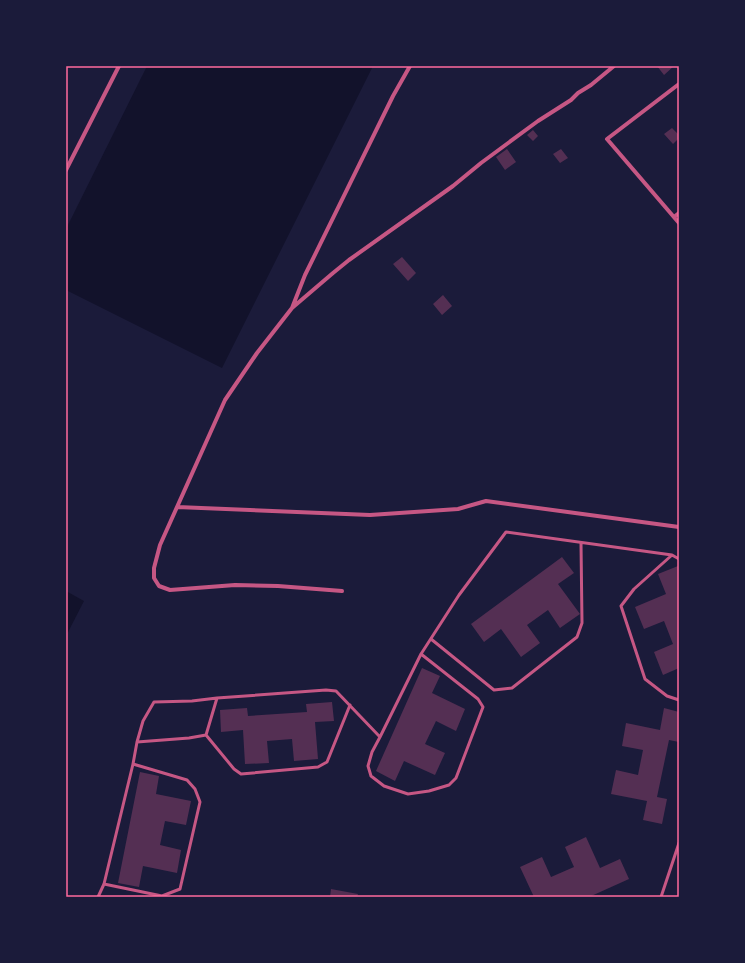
<svg xmlns="http://www.w3.org/2000/svg" width="745" height="963" font-family="'Fira Sans Condensed',sans-serif">
	<style>
		.water { fill: #12122b }
		.building { fill: #542f53 }
		.lines { fill: none; stroke-linecap: round; stroke-linejoin: round }
		.service { stroke: #c65784; stroke-width: 3 }
		.minor { stroke: #c65784; stroke-width: 4 }
		.neatline { fill: none; stroke: #ff6b9d; stroke-width: 1.5 }
	</style>
	<rect width="100%" height="100%" fill="#1b1b3a"/>
	<!-- water -->
	<path class="water" d="M 147,66 L 373,66 L 222,368 L 66,290 L 66,229 Z
		M 66,591 L 84,601 L 66,636 Z"/>
	<!-- building -->
	<path class="building" d="M 657,66 L 674,66 L 664,75 Z
		M 672,128 L 679,135 L 679,138 L 673,144 L 664,134 Z
		M 533,130 L 538,136 L 533,141 L 527,135 Z
		M 507,149 L 516,162 L 505,170 L 496,157 Z
		M 561,149 L 568,158 L 560,163 L 553,154 Z
		M 402,257 L 416,273 L 408,281 L 393,264 Z
		M 443,295 L 452,306 L 442,315 L 433,304 Z
		M 562,557 L 574,573 L 558,584 L 580,614 L 560,628 L 548,610 L 527,625 L 540,643 L 521,657 L 501,629 L 484,642 L 471,624 Z
		M 678,566 L 679,569 L 679,668 L 663,675 L 654,652 L 673,644 L 664,621 L 644,629 L 635,607 L 666,594 L 658,574 Z
		M 422,668 L 440,676 L 432,693 L 465,709 L 456,731 L 436,721 L 425,744 L 445,753 L 435,775 L 404,761 L 395,781 L 376,771 Z
		M 332,702 L 334,721 L 315,722 L 318,759 L 294,761 L 292,739 L 267,741 L 269,763 L 245,764 L 243,730 L 221,732 L 220,710 L 247,708 L 248,716 L 307,712 L 306,704 Z
		M 664,708 L 679,712 L 679,742 L 669,740 L 657,797 L 667,799 L 662,824 L 643,820 L 647,801 L 611,794 L 616,770 L 638,775 L 643,750 L 622,746 L 626,723 L 660,730 Z
		M 140,772 L 159,776 L 156,794 L 191,801 L 186,825 L 165,821 L 160,845 L 181,850 L 177,873 L 143,866 L 139,887 L 118,883 Z
		M 586,837 L 600,868 L 620,859 L 629,879 L 589,897 L 534,897 L 520,867 L 542,857 L 551,877 L 574,867 L 565,847 Z
		M 331,889 L 358,894 L 357,897 L 330,897 Z"/>
	<g class="lines">
		<!-- service -->
		<path class="service" d="M 672,555 L 634,589 L 621,606 L 645,679 L 667,696 L 679,700
			M 431,639 L 494,690 L 512,688 L 577,637 L 582,623 L 581,543
			M 206,735 L 217,698
			M 380,737 L 372,752 L 368,766 L 371,776 L 384,786 L 408,794 L 429,791 L 449,785 L 456,778 L 483,707 L 478,699 L 421,654
			M 137,742 L 189,738 L 206,735 L 234,769 L 241,774 L 318,767 L 327,762 L 350,705
			M 104,884 L 162,896 L 180,889 L 200,802 L 195,789 L 187,780 L 133,764
			M 98,897 L 104,884 L 133,764 L 137,742 L 143,721 L 154,702 L 192,701 L 217,698 L 326,690 L 336,691 L 380,737 L 421,654 L 459,595 L 506,532 L 672,555 L 679,559
			M 661,897 L 679,843"/>
		<!-- minor -->
		<path class="minor" d="M 679,84 L 607,139 L 679,223
			M 66,170 L 119,66
			M 674,217 L 679,213
			M 292,308 L 305,275 L 393,96 L 410,66
			M 177,507 L 370,515 L 458,509 L 486,501 L 679,527
			M 342,591 L 278,586 L 235,585 L 170,590 L 159,586 L 154,578 L 154,568 L 160,545 L 225,400 L 257,353 L 292,308 L 333,273 L 349,260 L 453,186 L 481,163 L 538,121 L 571,100 L 578,93 L 591,85 L 614,66"/>
	</g>
	<!-- border -->
	<rect width="745" height="963" fill="none" stroke="#1b1b3a" stroke-width="134"/>
	<rect x="67" y="67" width="611" height="829" class="neatline"/>
</svg>
